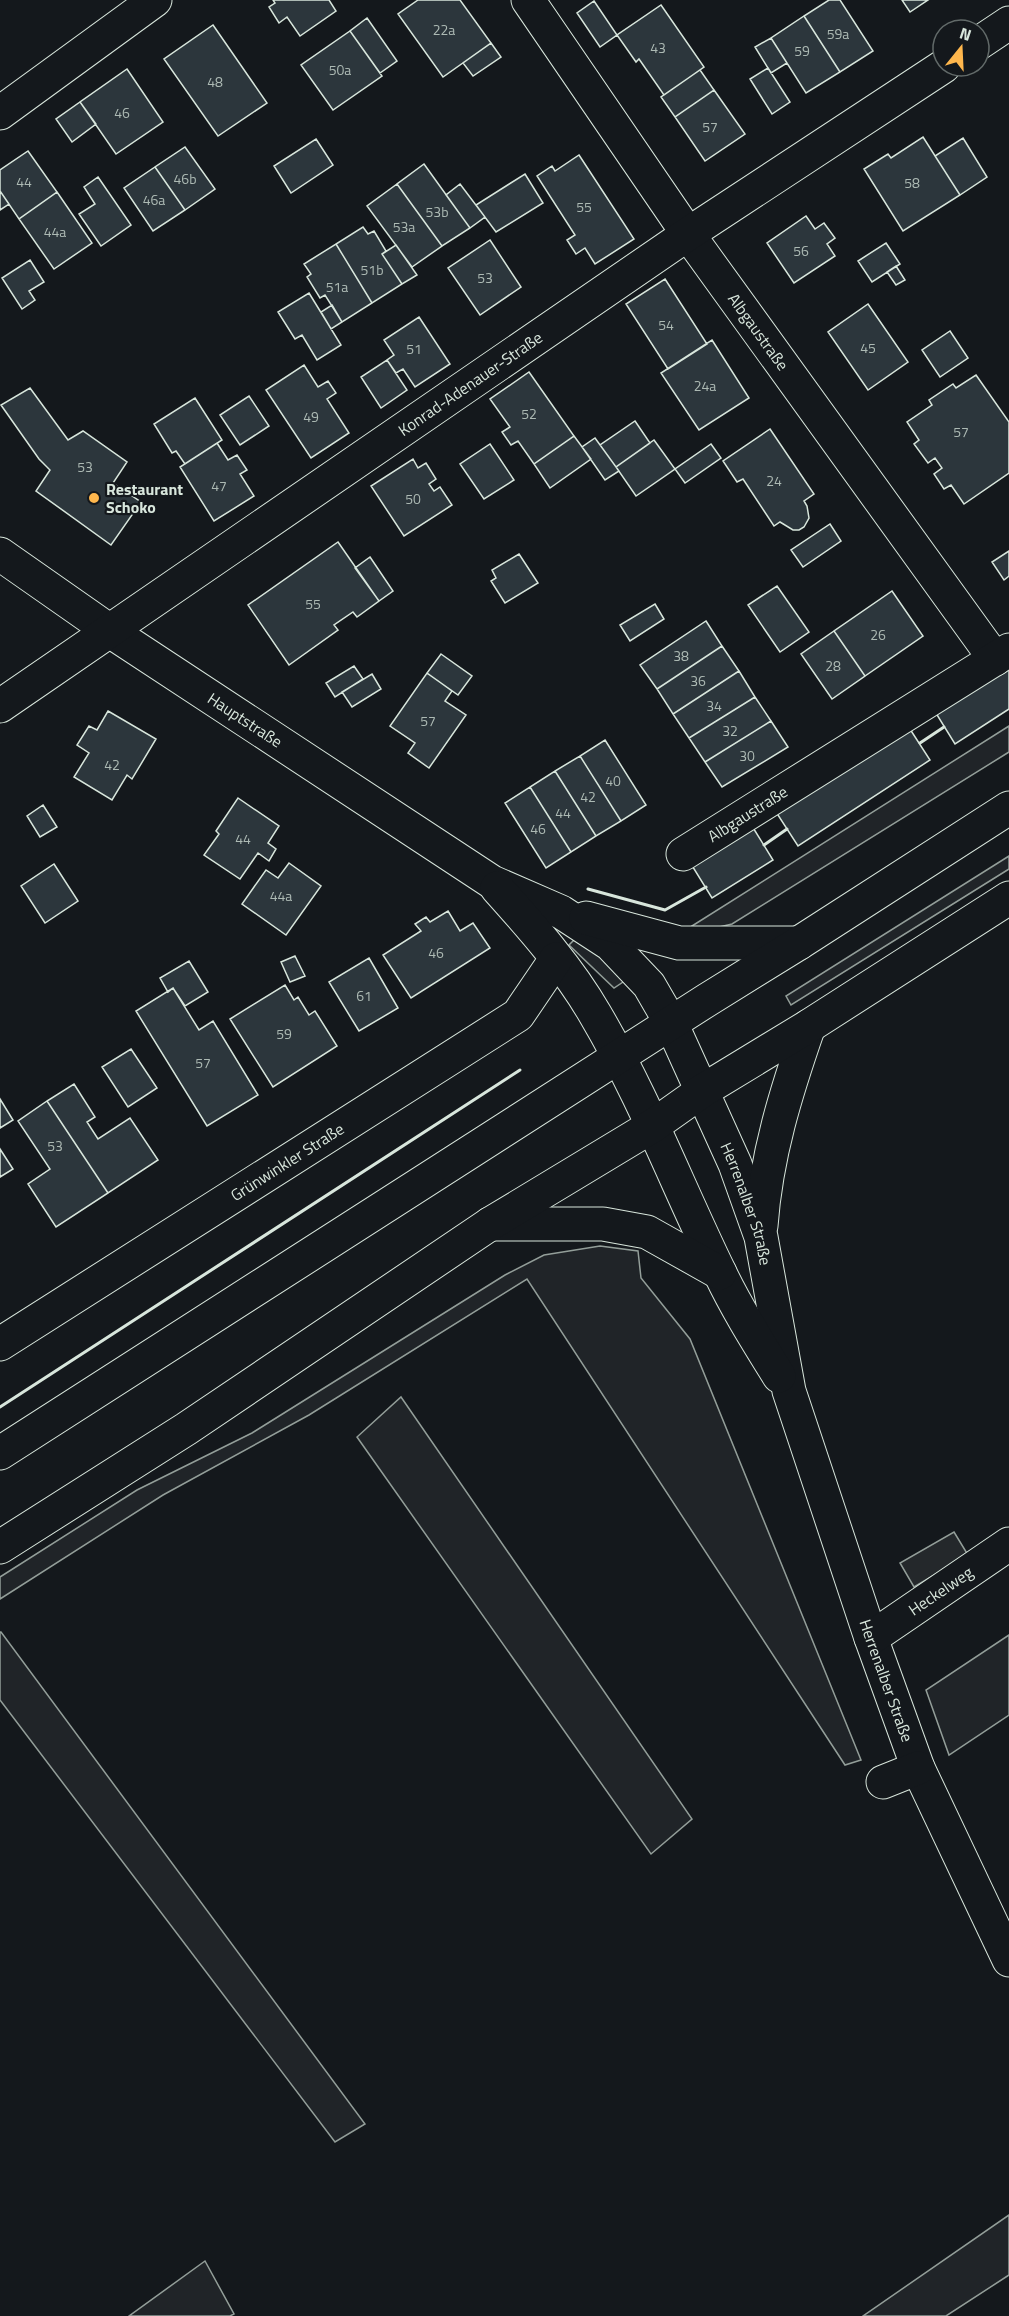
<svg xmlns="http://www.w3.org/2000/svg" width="1009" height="2316" font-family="'Titillium Web',sans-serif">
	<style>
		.green { fill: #202428; stroke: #939e99; stroke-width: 1.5 }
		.parking { fill: #24282b; stroke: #939e99; stroke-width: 1.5 }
		.building { fill: #2c363c; stroke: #d8e6dc; stroke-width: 1.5 }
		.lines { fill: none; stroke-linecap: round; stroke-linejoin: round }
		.minor-casing { stroke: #d8e6dc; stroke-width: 35 }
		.major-casing { stroke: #d8e6dc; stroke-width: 35 }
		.minor { stroke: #14181c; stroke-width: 33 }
		.major { stroke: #14181c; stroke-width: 33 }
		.wall { stroke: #d8e6dc; stroke-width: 3 }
		.poi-dot { fill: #ffb74d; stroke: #14181c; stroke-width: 2 }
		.labels { text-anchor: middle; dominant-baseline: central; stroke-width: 4.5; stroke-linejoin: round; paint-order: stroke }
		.number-label { font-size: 14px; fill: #adbab4 }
		.street-label { font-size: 16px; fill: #d8e6dc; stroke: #14181c }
		.poi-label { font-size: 16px; font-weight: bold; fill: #d8e6dc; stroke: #14181c; text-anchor: start }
	</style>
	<rect width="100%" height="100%" fill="#14181c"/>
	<!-- green -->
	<path class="green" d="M 1009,726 L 1009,752 L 732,924 L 698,932 L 692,926 Z
		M 1009,856 L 1009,869 L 791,1005 L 786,996 Z
		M 576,938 L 629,978 L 614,988 L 569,945 Z
		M 600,1246 L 638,1251 L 641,1278 L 690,1339 L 861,1760 L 845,1765 L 527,1279 L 309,1415 L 163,1495 L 0,1599 L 0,1577 L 137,1490 L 252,1433 L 505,1275 L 544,1255 Z
		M 401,1397 L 692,1819 L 651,1854 L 357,1437 Z
		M 0,1632 L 1,1632 L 365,2124 L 335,2142 L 0,1700 Z
		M 1009,1635 L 1009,1715 L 949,1755 L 926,1690 Z
		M 1009,2215 L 1009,2275 L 946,2316 L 863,2316 Z
		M 205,2261 L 234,2314 L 230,2316 L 129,2316 Z"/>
	<!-- parking -->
	<path class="parking" d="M 954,1532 L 968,1555 L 914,1587 L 900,1563 Z"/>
	<!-- building -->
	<path class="building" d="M 273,0 L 329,0 L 336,11 L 300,36 L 287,17 L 279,23 L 269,7 L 275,3 Z
		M 418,0 L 460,0 L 491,43 L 443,77 L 398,14 Z
		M 829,0 L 840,0 L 873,51 L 840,72 L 804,16 Z
		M 902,0 L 928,0 L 910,12 Z
		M 594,1 L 617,35 L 600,47 L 577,13 Z
		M 661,5 L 704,67 L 664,95 L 639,59 L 636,62 L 617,35 Z
		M 804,16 L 840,72 L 806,93 L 771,38 Z
		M 367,18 L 397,61 L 380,73 L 350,31 Z
		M 213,25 L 267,103 L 218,136 L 164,59 Z
		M 350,31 L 382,76 L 333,110 L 301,65 Z
		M 771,38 L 787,63 L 771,73 L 755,47 Z
		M 491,43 L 501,57 L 473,76 L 463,63 Z
		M 768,68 L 790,102 L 772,114 L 750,79 Z
		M 127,69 L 163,122 L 116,154 L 80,102 Z
		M 700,70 L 714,90 L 675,117 L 661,97 Z
		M 714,90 L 745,134 L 705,161 L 675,117 Z
		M 80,102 L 96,124 L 72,142 L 56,119 Z
		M 923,137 L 960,195 L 903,231 L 864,169 L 888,154 L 891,158 Z
		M 963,138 L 987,177 L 960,195 L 935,156 Z
		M 316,139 L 333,165 L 291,193 L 274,166 Z
		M 185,147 L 215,189 L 185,210 L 155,167 Z
		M 28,151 L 57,192 L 19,219 L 0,191 L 0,170 Z
		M 579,155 L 634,239 L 595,264 L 585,248 L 576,254 L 567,240 L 575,235 L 537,176 L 552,166 L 555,171 Z
		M 424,164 L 470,228 L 442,246 L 397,184 Z
		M 155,167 L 185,210 L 153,231 L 124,188 Z
		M 525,174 L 543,203 L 496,232 L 476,205 Z
		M 98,177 L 131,225 L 101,246 L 79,214 L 95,204 L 84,187 Z
		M 397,184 L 442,246 L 412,267 L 367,206 Z
		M 460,184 L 485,217 L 470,228 L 446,195 Z
		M 0,191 L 9,204 L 0,210 Z
		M 57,192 L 92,243 L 54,269 L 19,219 Z
		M 806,216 L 815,229 L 824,223 L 835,238 L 827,244 L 835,256 L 794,283 L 767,243 Z
		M 363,227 L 368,234 L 374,231 L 386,251 L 382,254 L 402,284 L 372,303 L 336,244 Z
		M 490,240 L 521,287 L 480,315 L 448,268 Z
		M 886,243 L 900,264 L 872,282 L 858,261 Z
		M 336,244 L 372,303 L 342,322 L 325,295 L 320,298 L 307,277 L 311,274 L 304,264 Z
		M 396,245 L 417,275 L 402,284 L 382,254 Z
		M 30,260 L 44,282 L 29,291 L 35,300 L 22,309 L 2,278 Z
		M 896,266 L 905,280 L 896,285 L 887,272 Z
		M 665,279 L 707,344 L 668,369 L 626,304 Z
		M 309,293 L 341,345 L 317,360 L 302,335 L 295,339 L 278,312 Z
		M 868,304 L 908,362 L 868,390 L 828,332 Z
		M 332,305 L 342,322 L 331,329 L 321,312 Z
		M 419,317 L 450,364 L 415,387 L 403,369 L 396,373 L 387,360 L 394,355 L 384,340 Z
		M 950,331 L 968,358 L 940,377 L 922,350 Z
		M 712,340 L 749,398 L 699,430 L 661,373 Z
		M 387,360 L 407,390 L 381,408 L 361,377 Z
		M 304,365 L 318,387 L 328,381 L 336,393 L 327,399 L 349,433 L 311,458 L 266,390 Z
		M 529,372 L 574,436 L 534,464 L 518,441 L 511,445 L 502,432 L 510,427 L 490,399 Z
		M 976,375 L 1009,422 L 1009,473 L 964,504 L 951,485 L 944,489 L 934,474 L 942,468 L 935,458 L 928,463 L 914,444 L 919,440 L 907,422 L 932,405 L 929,400 L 953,384 L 956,388 Z
		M 30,388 L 68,440 L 83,431 L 127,462 L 113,483 L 141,502 L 111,545 L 36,491 L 50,470 L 39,459 L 1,405 Z
		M 249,396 L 269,426 L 240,445 L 220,415 Z
		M 195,398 L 222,440 L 185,464 L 176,451 L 172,453 L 154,424 Z
		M 635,421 L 650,443 L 616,467 L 600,445 Z
		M 770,429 L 814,494 L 804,501 L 807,506 L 809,518 L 804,527 L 799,530 L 793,530 L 780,522 L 774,526 L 743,479 L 737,482 L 723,461 Z
		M 574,436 L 591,459 L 550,488 L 534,464 Z
		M 595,438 L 619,471 L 605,480 L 582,447 Z
		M 654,440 L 675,469 L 636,496 L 616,467 Z
		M 217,443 L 228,460 L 237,455 L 247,470 L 240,474 L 254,496 L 214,521 L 180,467 Z
		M 490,444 L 514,480 L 484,499 L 460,464 Z
		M 711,444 L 721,458 L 685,483 L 675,469 Z
		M 413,459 L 418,468 L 426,463 L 436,479 L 429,484 L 434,491 L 440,487 L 452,505 L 404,536 L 371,486 Z
		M 830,524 L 841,541 L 803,567 L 791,550 Z
		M 338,542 L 379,601 L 357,617 L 353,612 L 334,625 L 338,630 L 289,665 L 248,605 Z
		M 1009,551 L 1009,576 L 1004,580 L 992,562 Z
		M 519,554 L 538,583 L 505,603 L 491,581 L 496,578 L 492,570 Z
		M 370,557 L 393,591 L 379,601 L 355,568 Z
		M 777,586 L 809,632 L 780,652 L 748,605 Z
		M 892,591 L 923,636 L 865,676 L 834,631 Z
		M 655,604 L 664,619 L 630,641 L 620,625 Z
		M 706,621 L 722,646 L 657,689 L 640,665 Z
		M 834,631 L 865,676 L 832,699 L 801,654 Z
		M 722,646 L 739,671 L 673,714 L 657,689 Z
		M 441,654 L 472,676 L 458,695 L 427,673 Z
		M 1009,663 L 1009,709 L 955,744 L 934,710 Z
		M 354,666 L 363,679 L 335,697 L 326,683 Z
		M 739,671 L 755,697 L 689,738 L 673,714 Z
		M 427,673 L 452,691 L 445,701 L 466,715 L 429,768 L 408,753 L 415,743 L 390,726 Z
		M 372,674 L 381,689 L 352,707 L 342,692 Z
		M 755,697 L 771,721 L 705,762 L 689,738 Z
		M 108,711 L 156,739 L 132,779 L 127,775 L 112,800 L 74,777 L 89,753 L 77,745 L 89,726 L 97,730 Z
		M 771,721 L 788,747 L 722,787 L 705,762 Z
		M 908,726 L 930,760 L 798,846 L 776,812 Z
		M 605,740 L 646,805 L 621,821 L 580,756 Z
		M 580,756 L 621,821 L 596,836 L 555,771 Z
		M 555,771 L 596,836 L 571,852 L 530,787 Z
		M 530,787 L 571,852 L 546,868 L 505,803 Z
		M 238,798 L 279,826 L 268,843 L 276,849 L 269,861 L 258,853 L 240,879 L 204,855 L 219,834 L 216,831 Z
		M 43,805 L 57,827 L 40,837 L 27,816 Z
		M 752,826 L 773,860 L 712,898 L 691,864 Z
		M 289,863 L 321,886 L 286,935 L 242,904 L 266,870 L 278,878 Z
		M 54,864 L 78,901 L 45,923 L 21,886 Z
		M 448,911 L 460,931 L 473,923 L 490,948 L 411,998 L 383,955 L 421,931 L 415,924 L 426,917 L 430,922 Z
		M 295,956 L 305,976 L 290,982 L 281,962 Z
		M 369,958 L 398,1008 L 359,1031 L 329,982 Z
		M 189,961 L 208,992 L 185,1006 L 173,988 L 168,992 L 160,978 Z
		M 285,985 L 294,1000 L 298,997 L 309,1015 L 315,1011 L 337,1046 L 273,1087 L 230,1019 Z
		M 173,988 L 199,1030 L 213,1021 L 258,1095 L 207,1126 L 136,1011 Z
		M 131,1049 L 157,1088 L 128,1107 L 102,1067 Z
		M 74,1084 L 95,1117 L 87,1122 L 98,1139 L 130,1118 L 158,1160 L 108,1193 L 47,1101 Z
		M 0,1099 L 13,1120 L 0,1128 Z
		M 47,1101 L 108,1193 L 56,1227 L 28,1184 L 50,1169 L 18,1121 Z
		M 0,1149 L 13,1169 L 0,1177 Z"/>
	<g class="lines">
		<defs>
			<g id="minor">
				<path id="s1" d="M 528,0 L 688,234 L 995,659"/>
				<path d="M 979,43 L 1009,23"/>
				<path d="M 0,113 L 155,0"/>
				<path id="s2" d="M 0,554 L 110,631 L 492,882 L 561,912 L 610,944 L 649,985 L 671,1023 L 735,1164 L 761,1237 L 789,1391 L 871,1638 L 918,1768 L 1009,1960"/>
				<path id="s3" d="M 0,706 L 688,234 L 944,66"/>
				<path id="s4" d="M 683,854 L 1009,650"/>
				<path d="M 497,888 C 532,927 569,969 595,1014 C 644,1097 678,1187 720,1273 C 737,1309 758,1342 779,1376"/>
				<path d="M 586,918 L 679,943 L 799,943"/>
				<path d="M 490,1224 L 603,1224 L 647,1232 L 720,1273"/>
				<path d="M 761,1226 C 766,1156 786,1092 809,1026"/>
				<path id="s5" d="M 0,1344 L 518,1015 L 556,959"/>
				<path id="s6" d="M 871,1638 L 1009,1544"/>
				<path d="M 883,1782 L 918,1768"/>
			</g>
			<path id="major" d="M 0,1453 L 707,1000 L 799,943 L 1009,808
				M 0,1547 L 186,1429 L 490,1224 L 654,1125 L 702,1091 L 809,1026 L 1009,898"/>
		</defs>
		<!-- minor casing -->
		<use href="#minor" class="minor-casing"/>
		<!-- major casing -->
		<use href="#major" class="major-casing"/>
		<!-- minor -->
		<use href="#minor" class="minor"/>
		<!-- major -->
		<use href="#major" class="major"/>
		<!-- wall -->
		<path class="wall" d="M 920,743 L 944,727
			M 764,845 L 787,829
			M 588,889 L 665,910 L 706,887
			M 0,1407 L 520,1070"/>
	</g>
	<!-- markers -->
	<circle class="poi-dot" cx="94" cy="498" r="6"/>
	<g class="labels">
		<!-- number labels -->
		<g class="number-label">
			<text x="444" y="29">22a</text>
			<text x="838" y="33">59a</text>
			<text x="658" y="47">43</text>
			<text x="802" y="50">59</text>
			<text x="340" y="69">50a</text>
			<text x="215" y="81">48</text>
			<text x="122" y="112">46</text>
			<text x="710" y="126">57</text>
			<text x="185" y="178">46b</text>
			<text x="24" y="181">44</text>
			<text x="912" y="182">58</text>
			<text x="154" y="199">46a</text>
			<text x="584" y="206">55</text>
			<text x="437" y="211">53b</text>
			<text x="404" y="226">53a</text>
			<text x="55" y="231">44a</text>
			<text x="801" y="250">56</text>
			<text x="372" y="269">51b</text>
			<text x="485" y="277">53</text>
			<text x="337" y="286">51a</text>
			<text x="666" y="324">54</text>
			<text x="868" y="347">45</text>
			<text x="414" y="348">51</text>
			<text x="705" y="385">24a</text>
			<text x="529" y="413">52</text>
			<text x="311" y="416">49</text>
			<text x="961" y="431">57</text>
			<text x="85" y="466">53</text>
			<text x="774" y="480">24</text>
			<text x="219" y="485">47</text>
			<text x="413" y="498">50</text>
			<text x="313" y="603">55</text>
			<text x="878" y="634">26</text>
			<text x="681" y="655">38</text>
			<text x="833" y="665">28</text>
			<text x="698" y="680">36</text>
			<text x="714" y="705">34</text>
			<text x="428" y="720">57</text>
			<text x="730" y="730">32</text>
			<text x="747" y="755">30</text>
			<text x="112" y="764">42</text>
			<text x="613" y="780">40</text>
			<text x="588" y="796">42</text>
			<text x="563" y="812">44</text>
			<text x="538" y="828">46</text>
			<text x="243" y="838">44</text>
			<text x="281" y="895">44a</text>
			<text x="436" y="952">46</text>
			<text x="364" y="995">61</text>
			<text x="284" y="1033">59</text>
			<text x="203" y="1062">57</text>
			<text x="55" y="1145">53</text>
		</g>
		<!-- street labels -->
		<g class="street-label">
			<text stroke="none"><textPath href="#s1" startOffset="404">Albgaustraße</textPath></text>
			<text stroke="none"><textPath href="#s3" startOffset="570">Konrad-Adenauer-Straße</textPath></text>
			<text stroke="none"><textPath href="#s2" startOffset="296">Hauptstraße</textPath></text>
			<text stroke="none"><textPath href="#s4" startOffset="76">Albgaustraße</textPath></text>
			<text stroke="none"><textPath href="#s5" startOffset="340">Grünwinkler Straße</textPath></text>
			<text stroke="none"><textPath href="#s2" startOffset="1022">Herrenalber Straße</textPath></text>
			<text stroke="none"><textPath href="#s6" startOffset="84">Heckelweg</textPath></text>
			<text stroke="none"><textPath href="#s2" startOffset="1520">Herrenalber Straße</textPath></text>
		</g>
		<!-- poi labels -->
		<g class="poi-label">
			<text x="106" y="489">Restaurant<tspan x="106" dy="18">Schoko</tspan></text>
		</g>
	</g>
	<!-- north arrow -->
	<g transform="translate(961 48) rotate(18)"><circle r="28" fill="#14181c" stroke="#626a69" stroke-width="1.5"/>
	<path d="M0-4.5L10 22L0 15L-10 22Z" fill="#ffb74d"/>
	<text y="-9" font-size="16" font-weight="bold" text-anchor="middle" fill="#d8e6dc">N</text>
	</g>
</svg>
